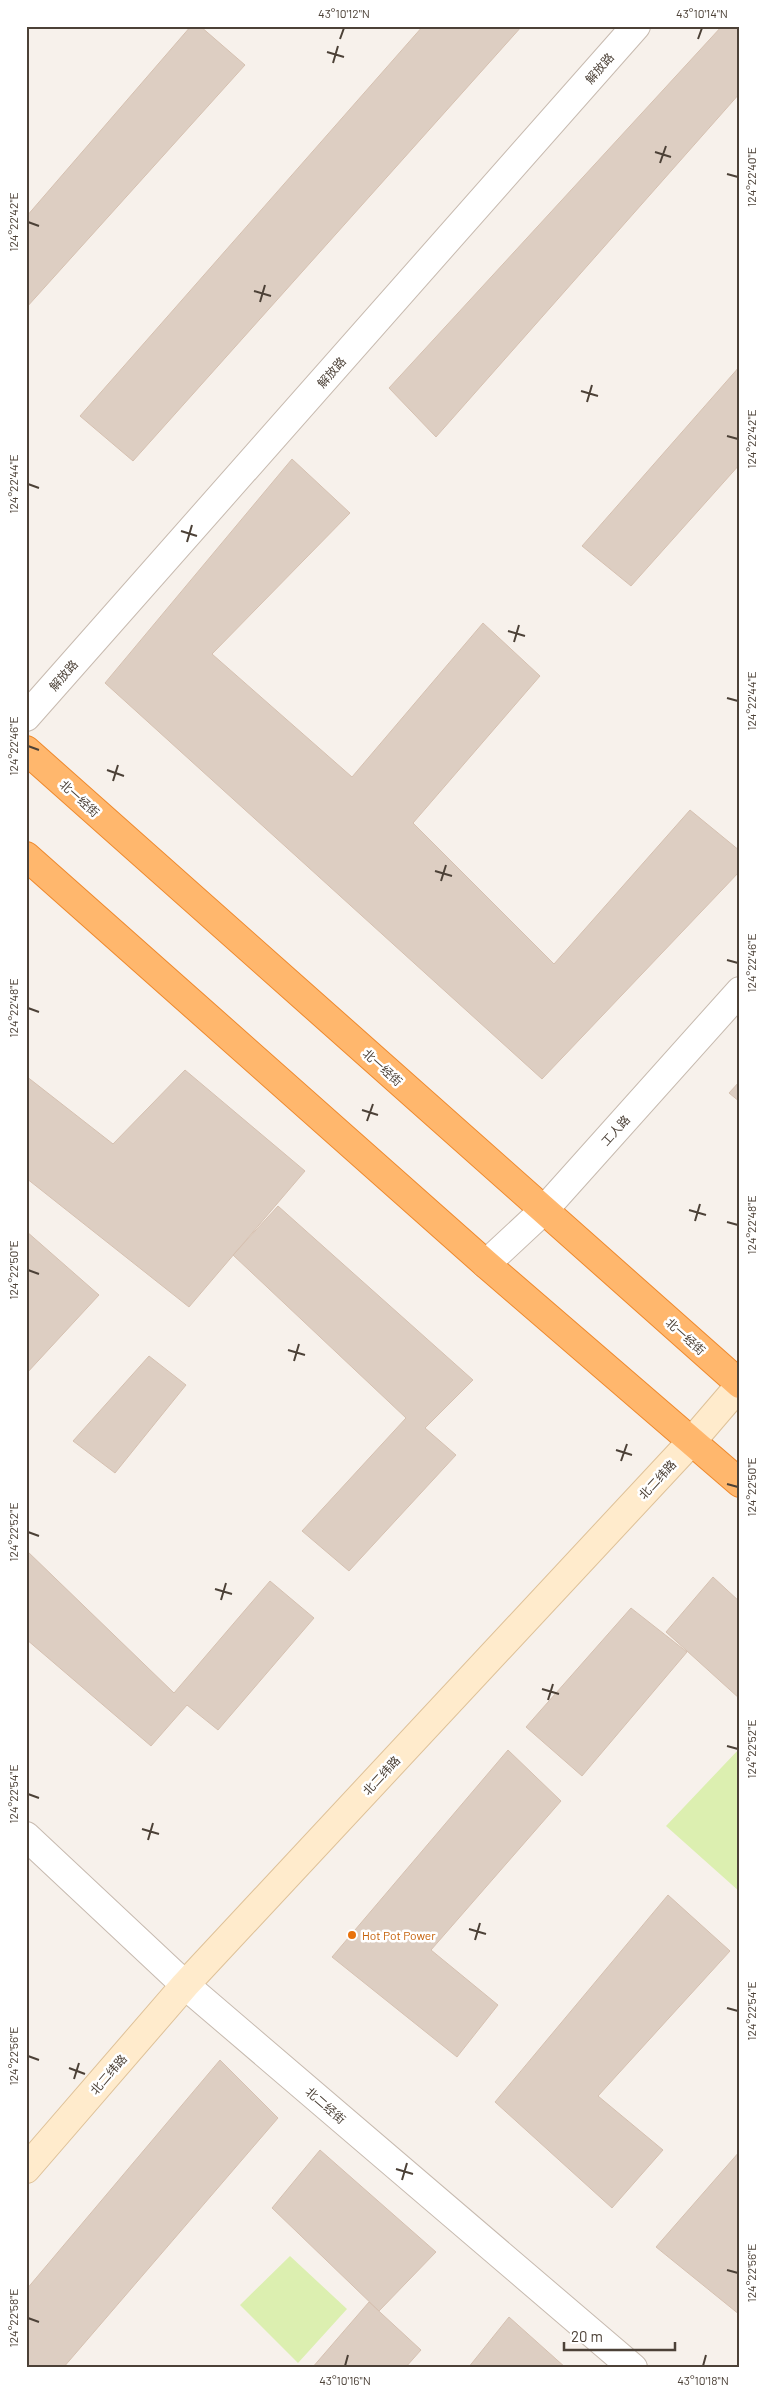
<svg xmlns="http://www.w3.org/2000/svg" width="766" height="2394" font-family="Barlow,'Noto Sans SC',sans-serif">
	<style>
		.green { fill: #dcefb0 }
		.building { fill: #ddcec2; stroke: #d6c1b1 }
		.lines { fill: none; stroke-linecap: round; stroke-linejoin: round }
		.street-casing { stroke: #c7baaf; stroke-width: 30 }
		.secondary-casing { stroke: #dec198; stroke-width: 30 }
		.highway-casing { stroke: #ee892d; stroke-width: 30 }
		.street { stroke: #fff; stroke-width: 28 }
		.secondary { stroke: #ffebcc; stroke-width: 28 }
		.highway { stroke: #ffb76d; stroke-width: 28 }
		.ticks { fill: none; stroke: #4c4137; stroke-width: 2 }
		.food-dot { fill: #e8710a; stroke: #fff; stroke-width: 2 }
		.labels { text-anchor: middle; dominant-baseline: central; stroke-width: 5; stroke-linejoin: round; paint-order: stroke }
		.street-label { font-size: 12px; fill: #4c4137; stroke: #fff }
		.food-label { font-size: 12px; fill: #c56008; stroke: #fff; text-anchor: start }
		.neatline { fill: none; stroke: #4c4137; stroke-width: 2 }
		.ticks-label { font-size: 12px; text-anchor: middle; fill: #4c4137 }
	</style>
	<rect width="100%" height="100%" fill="#f7f1eb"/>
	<!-- green -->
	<path class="green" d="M 740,1748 L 740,1892 L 666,1826 Z
		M 290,2256 L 347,2309 L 298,2363 L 240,2305 Z"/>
	<!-- building -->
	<path class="building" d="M 191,26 L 200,26 L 245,65 L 26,308 L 26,217 Z
		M 423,26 L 522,26 L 133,461 L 80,416 Z
		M 722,26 L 740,26 L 740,93 L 436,437 L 389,388 Z
		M 740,366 L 740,464 L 631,586 L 582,546 Z
		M 292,459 L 350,513 L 212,654 L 352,777 L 483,623 L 540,676 L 413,823 L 554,964 L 690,810 L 740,851 L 740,871 L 542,1079 L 105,683 Z
		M 185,1070 L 305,1171 L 189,1307 L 26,1178 L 26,1076 L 113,1144 Z
		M 740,1081 L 740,1102 L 729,1093 Z
		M 278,1206 L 473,1380 L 425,1428 L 456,1455 L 349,1571 L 302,1531 L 406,1418 L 233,1255 Z
		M 26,1231 L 99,1295 L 26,1374 Z
		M 149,1356 L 186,1385 L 115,1473 L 73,1441 Z
		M 26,1550 L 174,1693 L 270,1581 L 314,1618 L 218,1730 L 187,1705 L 151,1746 L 26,1639 Z
		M 713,1577 L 740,1602 L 740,1699 L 666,1632 Z
		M 631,1608 L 687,1652 L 582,1776 L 526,1727 Z
		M 508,1750 L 561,1801 L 431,1950 L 498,2005 L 457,2057 L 332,1957 Z
		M 668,1895 L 730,1951 L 598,2096 L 663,2150 L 612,2208 L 495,2102 Z
		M 220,2060 L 278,2118 L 63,2368 L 26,2368 L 26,2290 Z
		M 320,2150 L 436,2252 L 379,2311 L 272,2208 Z
		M 740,2151 L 740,2315 L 656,2247 Z
		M 369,2302 L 421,2350 L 405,2368 L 312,2368 Z
		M 509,2317 L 566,2368 L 468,2368 Z"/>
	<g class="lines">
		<defs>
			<path id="street" d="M 26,717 L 636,26
				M 486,1264 L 544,1210 L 740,991
				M 26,1836 L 185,1985 L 633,2368"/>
			<path id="secondary" d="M 26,2169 L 185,1985 L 692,1441 L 740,1385"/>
			<path id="highway" d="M 26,750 L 740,1384
				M 26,856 L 486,1264 L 740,1483"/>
		</defs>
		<!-- street casing -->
		<use href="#street" class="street-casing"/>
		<!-- secondary casing -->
		<use href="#secondary" class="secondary-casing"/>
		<!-- highway casing -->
		<use href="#highway" class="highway-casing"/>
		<!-- street -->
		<use href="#street" class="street"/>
		<!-- secondary -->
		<use href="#secondary" class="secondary"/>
		<!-- highway -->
		<use href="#highway" class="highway"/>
	</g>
	<!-- ticks -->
	<path class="ticks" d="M 340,39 L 344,28M 698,39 L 702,28M 327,52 L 344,57M 333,63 L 338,46M 655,152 L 671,157M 660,163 L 666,146M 727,174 L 738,177M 28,222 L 39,226M 254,291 L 271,296M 260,302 L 265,285M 581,391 L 598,396M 587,402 L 592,385M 727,436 L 738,439M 28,484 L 39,488M 181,531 L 197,536M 187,542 L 192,525M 508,631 L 525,636M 514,642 L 519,625M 727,698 L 738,701M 28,746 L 39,750M 107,770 L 124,776M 113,781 L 118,765M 435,871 L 452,876M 441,881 L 446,865M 727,960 L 738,963M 28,1008 L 39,1012M 362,1110 L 378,1115M 367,1121 L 373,1104M 689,1210 L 706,1215M 695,1221 L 700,1204M 727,1222 L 738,1225M 28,1270 L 39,1274M 288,1350 L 305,1355M 294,1361 L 299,1344M 616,1450 L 632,1455M 621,1461 L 627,1444M 727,1484 L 738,1487M 28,1532 L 39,1536M 215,1589 L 232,1594M 221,1600 L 226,1583M 542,1689 L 559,1694M 548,1700 L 553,1684M 727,1746 L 738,1749M 28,1794 L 39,1798M 142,1829 L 159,1834M 148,1840 L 153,1823M 469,1929 L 486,1934M 475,1940 L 480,1923M 727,2008 L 738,2011M 28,2056 L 39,2060M 69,2068 L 85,2074M 74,2079 L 79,2063M 396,2169 L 413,2174M 402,2180 L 407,2163M 727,2270 L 738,2273M 28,2318 L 39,2322M 345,2366 L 348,2355M 703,2366 L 706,2355"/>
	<!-- markers -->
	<circle class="food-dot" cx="352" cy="1935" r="5"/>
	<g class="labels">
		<!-- street labels -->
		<g class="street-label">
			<text transform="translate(599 68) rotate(-49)">解放路</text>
			<text transform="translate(331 372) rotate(-49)">解放路</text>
			<text transform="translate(63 675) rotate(-49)">解放路</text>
			<text transform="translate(80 798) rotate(42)">北一经街</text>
			<text transform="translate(383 1067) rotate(42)">北一经街</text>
			<text transform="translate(615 1130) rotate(-48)">工人路</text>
			<text transform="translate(686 1336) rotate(42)">北一经街</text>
			<text transform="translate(657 1479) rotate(-47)">北二纬路</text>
			<text transform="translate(381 1775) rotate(-47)">北二纬路</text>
			<text transform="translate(108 2074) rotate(-49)">北二纬路</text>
			<text transform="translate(326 2105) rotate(41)">北二经街</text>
		</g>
		<!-- food labels -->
		<g class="food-label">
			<text x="362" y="1935">Hot Pot Power</text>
		</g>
	</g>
	<!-- border -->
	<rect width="766" height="2394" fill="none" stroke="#ffffff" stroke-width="55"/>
	<!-- scale -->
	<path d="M564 2342v8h111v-8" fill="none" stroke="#4c4137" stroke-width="2.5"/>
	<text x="571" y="2342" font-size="15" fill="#4c4137" stroke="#ffffff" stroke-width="4" paint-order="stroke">20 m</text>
	<rect x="28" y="28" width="710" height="2338" class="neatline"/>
	<g class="ticks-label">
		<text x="344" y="18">43°10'12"N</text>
		<text x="702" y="18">43°10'14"N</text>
		<text transform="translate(752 177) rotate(-90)" y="4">124°22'40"E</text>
		<text transform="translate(14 222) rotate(-90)" y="4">124°22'42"E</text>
		<text transform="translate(752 439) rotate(-90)" y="4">124°22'42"E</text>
		<text transform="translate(14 484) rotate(-90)" y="4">124°22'44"E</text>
		<text transform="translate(752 701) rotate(-90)" y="4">124°22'44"E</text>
		<text transform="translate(14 746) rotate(-90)" y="4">124°22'46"E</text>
		<text transform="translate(752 963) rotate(-90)" y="4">124°22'46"E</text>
		<text transform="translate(14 1008) rotate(-90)" y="4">124°22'48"E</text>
		<text transform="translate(752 1225) rotate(-90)" y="4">124°22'48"E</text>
		<text transform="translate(14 1270) rotate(-90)" y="4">124°22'50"E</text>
		<text transform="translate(752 1487) rotate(-90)" y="4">124°22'50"E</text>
		<text transform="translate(14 1532) rotate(-90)" y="4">124°22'52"E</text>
		<text transform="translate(752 1749) rotate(-90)" y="4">124°22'52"E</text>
		<text transform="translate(14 1794) rotate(-90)" y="4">124°22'54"E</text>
		<text transform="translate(752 2011) rotate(-90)" y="4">124°22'54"E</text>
		<text transform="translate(14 2056) rotate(-90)" y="4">124°22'56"E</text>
		<text transform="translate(752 2273) rotate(-90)" y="4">124°22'56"E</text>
		<text transform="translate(14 2318) rotate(-90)" y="4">124°22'58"E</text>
		<text x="345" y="2385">43°10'16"N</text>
		<text x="703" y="2385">43°10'18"N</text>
	</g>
</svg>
